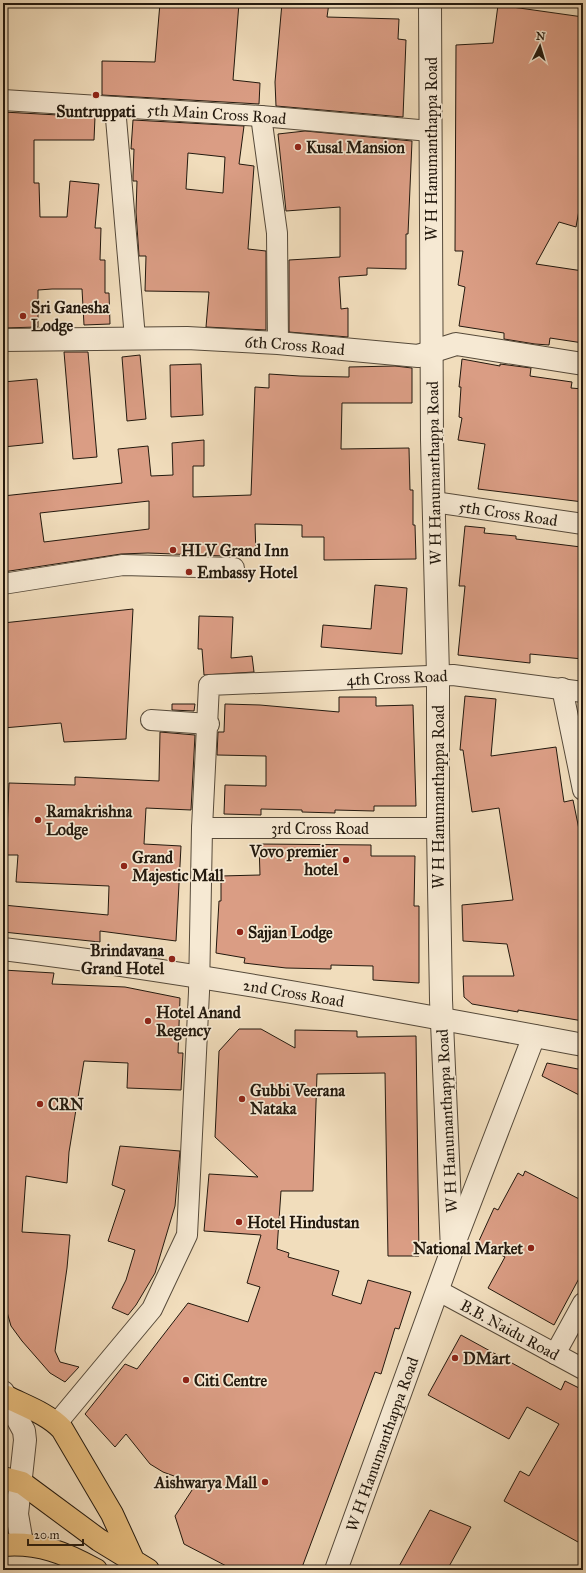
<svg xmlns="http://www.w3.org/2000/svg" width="586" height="1573" font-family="'IM FELL Great Primer',serif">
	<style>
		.building { fill: #da9d84; stroke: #23190e; fill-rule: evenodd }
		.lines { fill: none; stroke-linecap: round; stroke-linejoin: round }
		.minor-casing { stroke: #564a3a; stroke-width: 22 }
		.tertiary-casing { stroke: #564a3a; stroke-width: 24 }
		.primary-casing { stroke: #23190e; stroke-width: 24 }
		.minor { stroke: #f6e9d3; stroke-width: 20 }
		.tertiary { stroke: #f6e9d3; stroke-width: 22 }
		.primary { stroke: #e8be7e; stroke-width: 22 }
		.poi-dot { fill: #8f2418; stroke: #f6e9d3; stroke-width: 1.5 }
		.labels { text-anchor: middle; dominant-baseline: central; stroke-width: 3.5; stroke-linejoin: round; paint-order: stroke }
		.poi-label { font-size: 16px; font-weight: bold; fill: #23190e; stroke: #f6e9d3; text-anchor: start }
		.street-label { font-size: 16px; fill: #23190e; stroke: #f6e9d3 }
	</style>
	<rect width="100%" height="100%" fill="#f1ddbc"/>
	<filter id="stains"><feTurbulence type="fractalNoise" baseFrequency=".005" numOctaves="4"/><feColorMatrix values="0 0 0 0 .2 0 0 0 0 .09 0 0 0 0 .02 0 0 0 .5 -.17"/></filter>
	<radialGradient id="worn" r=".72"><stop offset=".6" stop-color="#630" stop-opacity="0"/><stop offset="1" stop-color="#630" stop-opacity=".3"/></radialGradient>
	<!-- building -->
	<path class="building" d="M 160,3 L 239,3 L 233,80 L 260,83 L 259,104 L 102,95 L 102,61 L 155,62 Z
		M 282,3 L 329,3 L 327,17 L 399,19 L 398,39 L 406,40 L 403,117 L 276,106 L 275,82 Z
		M 498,5 L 583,17 L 583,188 L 576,227 L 559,222 L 536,264 L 583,271 L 583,343 L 550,338 L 549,345 L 535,344 L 504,339 L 504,333 L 459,326 L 465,287 L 458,285 L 463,251 L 455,251 L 456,45 L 493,43 Z
		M 3,112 L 95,117 L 94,140 L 34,140 L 34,183 L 39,183 L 40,217 L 67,217 L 70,181 L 99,184 L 95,228 L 101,228 L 100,260 L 105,260 L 105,293 L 109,293 L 110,324 L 84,325 L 82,289 L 52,289 L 38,290 L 38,327 L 3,328 Z
		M 133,120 L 244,126 L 239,164 L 254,166 L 248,249 L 266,251 L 266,330 L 206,327 L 209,292 L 145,291 L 146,256 L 139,256 L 136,212 L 137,181 L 133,181 L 133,176 L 134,149 L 131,149 ZM 188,153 L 225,157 L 223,193 L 186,189 Z
		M 305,131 L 412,141 L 408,234 L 406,234 L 406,269 L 367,268 L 367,275 L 339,277 L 341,309 L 348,308 L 348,337 L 289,332 L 289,260 L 340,257 L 340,207 L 286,211 L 278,134 Z
		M 64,352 L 88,352 L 97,457 L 73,459 Z
		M 140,355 L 146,419 L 127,421 L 122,357 Z
		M 462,359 L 500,366 L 500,364 L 531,368 L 530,376 L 572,382 L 571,388 L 583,389 L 583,502 L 478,489 L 485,444 L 458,440 L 462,418 L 459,417 L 461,387 L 459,387 Z
		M 201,364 L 203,415 L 171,417 L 170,365 Z
		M 395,366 L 412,368 L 412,403 L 342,403 L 341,449 L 409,448 L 410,490 L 413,490 L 413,525 L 415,525 L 416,559 L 324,560 L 324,537 L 302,537 L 302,525 L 255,524 L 256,555 L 224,556 L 148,553 L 121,554 L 3,572 L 3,496 L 122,483 L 118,449 L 148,446 L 151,476 L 173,475 L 172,443 L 204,440 L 204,466 L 193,466 L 193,497 L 251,495 L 255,387 L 269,388 L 269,374 L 300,376 L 349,377 L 349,367 ZM 149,501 L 149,529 L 44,542 L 40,513 Z
		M 37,379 L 43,443 L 3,447 L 3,382 Z
		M 465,526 L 485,528 L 484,533 L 516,536 L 516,539 L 581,547 L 580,553 L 583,553 L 583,659 L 530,654 L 530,663 L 458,655 L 465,586 L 459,586 Z
		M 375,585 L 407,588 L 402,654 L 321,647 L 323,625 L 371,629 Z
		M 133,609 L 126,739 L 64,742 L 61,723 L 3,728 L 3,623 Z
		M 199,616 L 233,617 L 231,658 L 252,656 L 254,672 L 204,675 L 202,649 L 198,649 Z
		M 465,696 L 496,699 L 491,756 L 556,747 L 564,802 L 573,800 L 583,849 L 583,1021 L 518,1010 L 518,1012 L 472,1004 L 464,997 L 463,976 L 514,976 L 507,944 L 463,941 L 462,905 L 513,900 L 499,808 L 472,812 L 463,750 L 460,750 Z
		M 339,697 L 376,697 L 376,706 L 413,705 L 416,806 L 374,806 L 374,811 L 335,810 L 335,813 L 302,812 L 302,810 L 261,809 L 261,815 L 224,814 L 225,785 L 266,786 L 266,756 L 217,755 L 218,732 L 224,732 L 225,704 L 260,705 L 339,712 Z
		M 172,704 L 195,704 L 194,711 L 172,710 Z
		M 160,732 L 195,735 L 191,810 L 146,808 L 144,844 L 181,846 L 176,941 L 100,931 L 100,942 L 3,932 L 3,905 L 108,915 L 109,886 L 16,882 L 18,855 L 6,855 L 9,783 L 75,785 L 75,777 L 159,781 Z
		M 259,844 L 371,845 L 371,856 L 415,856 L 414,906 L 419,906 L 419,983 L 373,980 L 373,966 L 331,965 L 331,969 L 286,968 L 244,963 L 245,958 L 216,953 L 219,901 L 221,901 L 221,876 L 260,875 Z
		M 3,970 L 54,973 L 52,984 L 125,987 L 180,998 L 178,1053 L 183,1053 L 181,1090 L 127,1088 L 128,1063 L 84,1061 L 69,1152 L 67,1183 L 26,1176 L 22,1232 L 70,1235 L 67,1268 L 55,1351 L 60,1362 L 79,1367 L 65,1382 L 50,1373 L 22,1341 L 11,1326 L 3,1298 Z
		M 239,1029 L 261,1029 L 295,1048 L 295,1030 L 357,1031 L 357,1037 L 416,1036 L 419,1256 L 388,1256 L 385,1073 L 317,1074 L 313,1191 L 281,1191 L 277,1249 L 289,1253 L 288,1257 L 339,1271 L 332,1295 L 361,1304 L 368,1280 L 411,1292 L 399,1329 L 395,1328 L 381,1374 L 375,1372 L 301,1570 L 234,1570 L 184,1544 L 175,1516 L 196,1484 L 163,1472 L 150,1464 L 126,1434 L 115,1447 L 85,1414 L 125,1364 L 137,1369 L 188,1303 L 248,1322 L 260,1287 L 247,1283 L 261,1235 L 204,1231 L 209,1174 L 258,1177 L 215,1137 L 219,1051 Z
		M 547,1063 L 583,1070 L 583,1097 L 542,1076 Z
		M 120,1146 L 180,1151 L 175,1206 L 155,1273 L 136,1305 L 128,1315 L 112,1308 L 126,1280 L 135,1250 L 108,1241 L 125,1190 L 112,1185 Z
		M 525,1171 L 583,1201 L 583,1271 L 554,1325 L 488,1288 L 505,1257 L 478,1243 L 494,1208 L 498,1210 L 518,1173 L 523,1176 Z
		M 461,1335 L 561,1390 L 565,1381 L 583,1390 L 583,1534 L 578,1542 L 504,1501 L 520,1471 L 529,1476 L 559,1424 L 527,1407 L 509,1439 L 428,1395 Z
		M 430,1510 L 471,1527 L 447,1570 L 397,1570 Z"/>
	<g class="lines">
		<defs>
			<g id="minor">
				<path id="s1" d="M 3,100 L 261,116 L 430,131"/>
				<path d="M 115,107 L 135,338"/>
				<path d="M 261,116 L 277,233 L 278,343"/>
				<path id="s2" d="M 434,502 L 583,524"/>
				<path d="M 3,584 L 123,565 L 234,568"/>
				<path d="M 562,688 L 583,790"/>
				<path d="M 151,720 L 209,724"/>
				<path id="s3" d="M 202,828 L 438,828"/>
				<path id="s4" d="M 437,1290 L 583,1369"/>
				<path d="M 555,1354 L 583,1303"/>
				<path id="s5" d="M 57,1423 L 152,1309 L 187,1235 L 199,992 L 202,828 L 209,685 L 453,675 L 583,692"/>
			</g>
			<g id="tertiary">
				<path id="s6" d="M 3,340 L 187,338 L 278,343 L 418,356 L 456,344 L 583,364"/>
				<path id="s7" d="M 3,949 C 198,973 390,1009 583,1045"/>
				<path d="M 455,1241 L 534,1036"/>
				<path d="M 3,1392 L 24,1431 L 25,1440 L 17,1514 L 22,1543"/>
				<path id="s8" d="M 336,1570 L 452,1250 L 441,1000 L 438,828 L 438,675 L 432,440 L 430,3"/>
			</g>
			<path id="primary" d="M 7,1397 C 25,1406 48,1414 62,1429 L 112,1514 L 134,1562
				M 3,1478 L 22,1483 L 99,1540 L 148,1570
				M 3,1545 C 39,1542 65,1553 96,1570"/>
		</defs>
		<!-- minor casing -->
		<use href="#minor" class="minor-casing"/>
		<!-- tertiary casing -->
		<use href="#tertiary" class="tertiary-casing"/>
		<!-- primary casing -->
		<use href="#primary" class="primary-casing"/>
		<!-- minor -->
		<use href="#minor" class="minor"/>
		<!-- tertiary -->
		<use href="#tertiary" class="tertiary"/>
		<!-- primary -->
		<use href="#primary" class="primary"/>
	</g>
	<!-- markers -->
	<g class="poi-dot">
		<circle cx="96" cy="95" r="4"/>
		<circle cx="298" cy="147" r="4"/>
		<circle cx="23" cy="316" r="4"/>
		<circle cx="173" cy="550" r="4"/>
		<circle cx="189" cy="572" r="4"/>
		<circle cx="38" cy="820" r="4"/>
		<circle cx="346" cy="860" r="4"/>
		<circle cx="124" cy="866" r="4"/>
		<circle cx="240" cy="932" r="4"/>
		<circle cx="172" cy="959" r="4"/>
		<circle cx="148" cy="1021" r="4"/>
		<circle cx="242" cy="1099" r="4"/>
		<circle cx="40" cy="1104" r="4"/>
		<circle cx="239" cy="1222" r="4"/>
		<circle cx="531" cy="1248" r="4"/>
		<circle cx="455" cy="1358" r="4"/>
		<circle cx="186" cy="1380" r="4"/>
		<circle cx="265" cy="1482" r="4"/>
	</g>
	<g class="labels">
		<!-- poi labels -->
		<g class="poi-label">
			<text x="96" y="111" text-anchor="middle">Suntruppati</text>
			<text x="306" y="147">Kusal Mansion</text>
			<text x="31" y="307">Sri Ganesha<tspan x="31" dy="18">Lodge</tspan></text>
			<text x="181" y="550">HLV Grand Inn</text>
			<text x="197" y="572">Embassy Hotel</text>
			<text x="46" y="811">Ramakrishna<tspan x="46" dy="18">Lodge</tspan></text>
			<text x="338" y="851" text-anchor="end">Vovo premier<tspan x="338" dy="18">hotel</tspan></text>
			<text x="132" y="857">Grand<tspan x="132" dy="18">Majestic Mall</tspan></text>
			<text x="248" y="932">Sajjan Lodge</text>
			<text x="164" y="950" text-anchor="end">Brindavana<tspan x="164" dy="18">Grand Hotel</tspan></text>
			<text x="156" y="1012">Hotel Anand<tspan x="156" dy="18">Regency</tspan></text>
			<text x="250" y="1090">Gubbi Veerana<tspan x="250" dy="18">Nataka</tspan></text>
			<text x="48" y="1104">CRN</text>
			<text x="247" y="1222">Hotel Hindustan</text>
			<text x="523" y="1248" text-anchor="end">National Market</text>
			<text x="463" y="1358">DMart</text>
			<text x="194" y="1380">Citi Centre</text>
			<text x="257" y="1482" text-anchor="end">Aishwarya Mall</text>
		</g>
		<!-- street labels -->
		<g class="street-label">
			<text stroke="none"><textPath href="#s1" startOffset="214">5th Main Cross Road</textPath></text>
			<text transform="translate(431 149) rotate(-90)">W H Hanumanthappa Road</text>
			<text stroke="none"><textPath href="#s6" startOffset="292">6th Cross Road</textPath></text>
			<text transform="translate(434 473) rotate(-91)">W H Hanumanthappa Road</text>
			<text stroke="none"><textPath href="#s2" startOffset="75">5th Cross Road</textPath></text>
			<text stroke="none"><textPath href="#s5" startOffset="969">4th Cross Road</textPath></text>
			<text transform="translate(438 797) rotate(-90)">W H Hanumanthappa Road</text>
			<text stroke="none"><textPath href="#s3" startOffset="118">3rd Cross Road</textPath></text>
			<text stroke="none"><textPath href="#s7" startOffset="294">2nd Cross Road</textPath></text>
			<text transform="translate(447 1121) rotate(-93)">W H Hanumanthappa Road</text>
			<text stroke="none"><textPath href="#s4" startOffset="83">B.B. Naidu Road</textPath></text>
			<text stroke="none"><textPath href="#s8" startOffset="134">W H Hanumanthappa Road</textPath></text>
		</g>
	</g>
	<!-- margin -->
	<rect width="586" height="1573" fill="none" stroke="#f1ddbc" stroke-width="16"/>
	<rect x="4" y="4" width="578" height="1565" fill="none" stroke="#23190e" stroke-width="2"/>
	<rect x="8" y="8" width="570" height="1557" fill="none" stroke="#23190e"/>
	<!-- north arrow -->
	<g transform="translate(540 46) rotate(5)" stroke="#f6e9d3" stroke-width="3" paint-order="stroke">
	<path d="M0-3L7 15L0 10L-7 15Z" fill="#23190e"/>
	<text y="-6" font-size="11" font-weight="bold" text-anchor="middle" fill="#23190e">N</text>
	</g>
	<!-- scale -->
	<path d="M28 1539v6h55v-6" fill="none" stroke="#23190e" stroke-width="2"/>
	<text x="34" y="1539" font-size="12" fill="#23190e" stroke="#f6e9d3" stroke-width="3" paint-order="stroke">20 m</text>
	<rect width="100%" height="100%" filter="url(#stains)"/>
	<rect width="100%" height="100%" fill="url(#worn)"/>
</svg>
